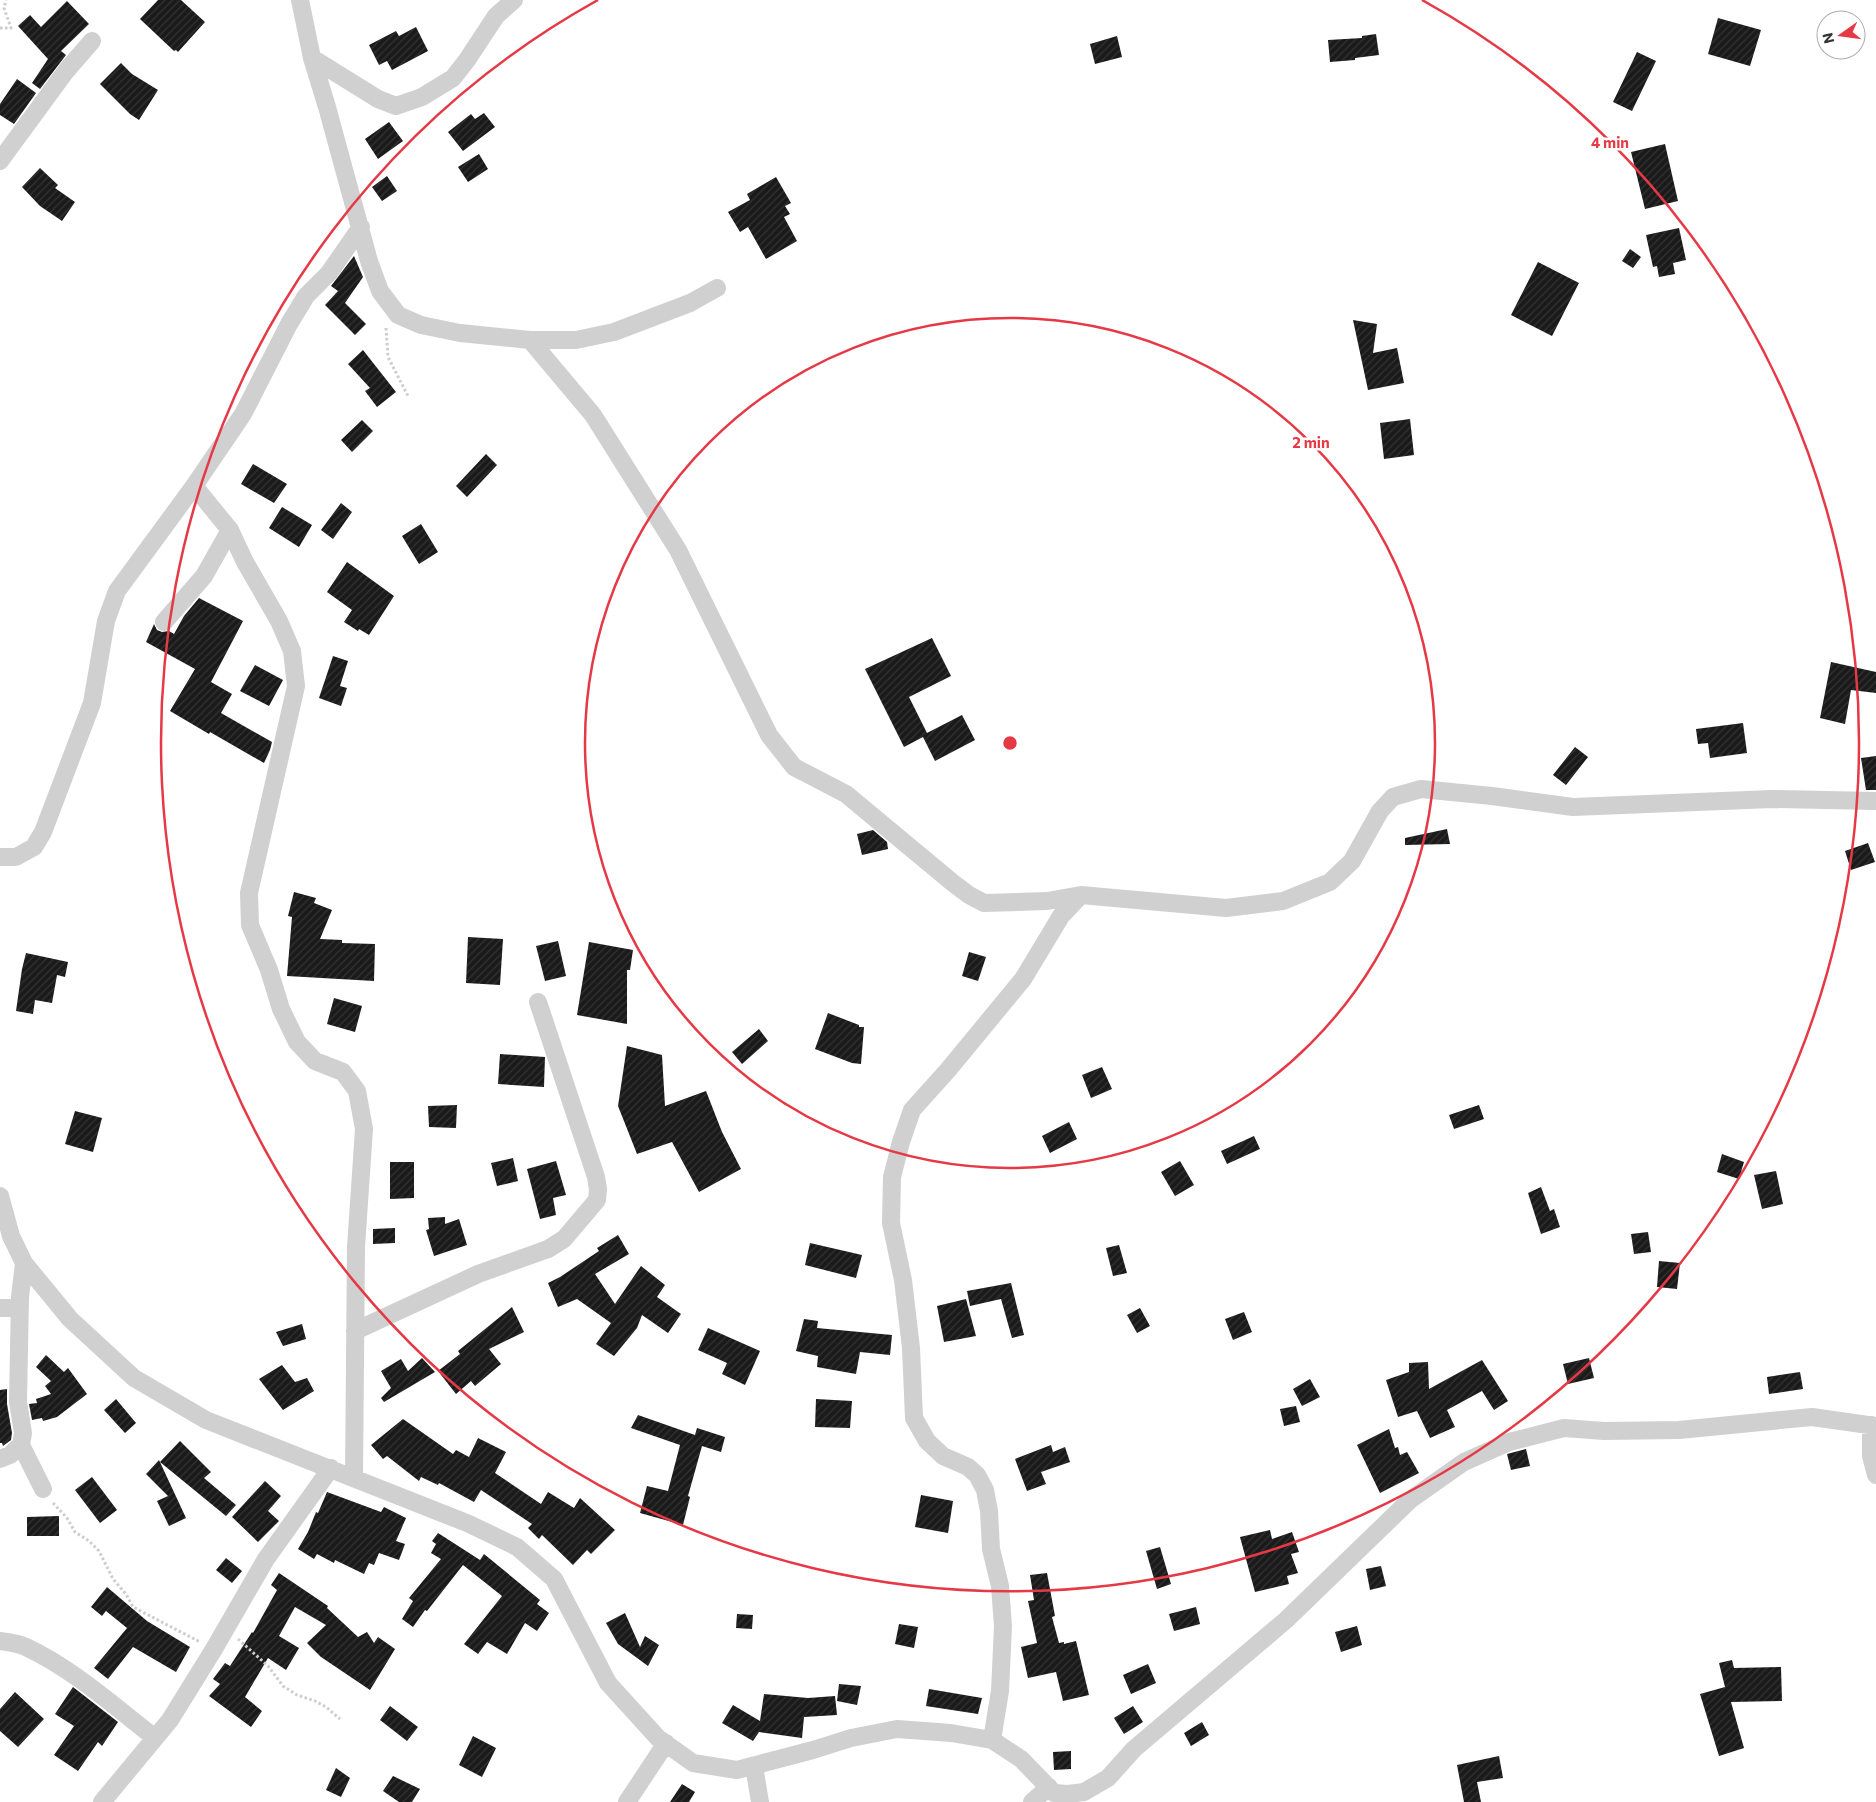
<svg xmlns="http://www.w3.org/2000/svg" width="1876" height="1802" font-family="Commissioner,sans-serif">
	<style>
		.building { fill: url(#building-hatch) }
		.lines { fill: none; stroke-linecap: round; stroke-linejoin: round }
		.path { stroke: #cdcdcd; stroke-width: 3; stroke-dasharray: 2.5 2.5; stroke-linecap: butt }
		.street { stroke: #d0d0d0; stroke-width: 18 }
		.ring { fill: none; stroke: #e63946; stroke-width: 2.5 }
		.centre { fill: #e63946; stroke: #fff; stroke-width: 2.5 }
		.ring-label { font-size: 15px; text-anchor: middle; font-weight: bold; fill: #e63946; stroke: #fff; stroke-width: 5; stroke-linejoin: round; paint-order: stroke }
	</style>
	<defs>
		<pattern id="building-hatch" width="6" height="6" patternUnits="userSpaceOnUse" patternTransform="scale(1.25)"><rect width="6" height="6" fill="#1a1a1a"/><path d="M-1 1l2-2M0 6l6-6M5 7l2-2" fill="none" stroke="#333"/></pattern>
	</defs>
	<rect width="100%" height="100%" fill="#fff"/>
	<!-- building -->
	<path class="building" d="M 158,0 L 181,0 L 205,22 L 178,52 L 176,50 L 174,51 L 140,19 Z
		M 67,1 L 89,24 L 61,51 L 66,55 L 40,89 L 32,83 L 48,59 L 18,26 L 30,15 L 41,27 Z
		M 1718,18 L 1761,30 L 1750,66 L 1708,54 Z
		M 416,27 L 428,51 L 392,70 L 387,61 L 379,65 L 369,45 L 396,31 L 399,36 Z
		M 1376,34 L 1379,55 L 1355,58 L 1355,60 L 1330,62 L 1328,40 L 1362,38 L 1362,36 Z
		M 1117,36 L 1122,57 L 1095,64 L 1090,44 Z
		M 1637,52 L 1656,61 L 1632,111 L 1613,102 Z
		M 121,63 L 132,74 L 158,90 L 139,120 L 130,114 L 100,84 Z
		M 17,79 L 36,93 L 14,124 L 0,115 L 0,104 Z
		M 484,113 L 495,127 L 463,151 L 448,132 L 471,114 L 475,119 Z
		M 389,122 L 403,141 L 378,159 L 365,139 Z
		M 1665,144 L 1678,201 L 1645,209 L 1631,152 Z
		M 479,154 L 488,169 L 468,182 L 458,167 Z
		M 40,168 L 58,185 L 55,188 L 75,202 L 62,221 L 40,206 L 22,187 Z
		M 387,176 L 397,191 L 382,201 L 372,187 Z
		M 776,177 L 791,203 L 785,206 L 790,214 L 784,217 L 797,241 L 766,259 L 748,227 L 740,232 L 728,212 L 750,200 L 747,194 Z
		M 1679,228 L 1686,260 L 1673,263 L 1675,274 L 1659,277 L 1657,266 L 1653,267 L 1646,235 Z
		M 1630,249 L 1641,257 L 1633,268 L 1622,261 Z
		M 354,256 L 363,277 L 345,303 L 366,324 L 355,335 L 325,305 L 338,291 L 331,286 Z
		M 1538,262 L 1579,283 L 1552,336 L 1511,315 Z
		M 1353,320 L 1377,324 L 1373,353 L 1397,348 L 1404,383 L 1368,390 Z
		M 363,350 L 396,392 L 377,407 L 365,391 L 370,388 L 348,364 Z
		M 1410,419 L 1414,455 L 1384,459 L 1380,423 Z
		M 362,420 L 373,431 L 352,452 L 341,440 Z
		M 486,454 L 497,465 L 467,497 L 456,486 Z
		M 253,464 L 287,484 L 274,503 L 241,484 Z
		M 341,503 L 352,512 L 333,539 L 321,530 Z
		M 282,507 L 312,525 L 299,547 L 269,528 Z
		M 421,524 L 438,552 L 419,564 L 402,536 Z
		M 347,562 L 394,596 L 369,635 L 359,629 L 358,631 L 344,622 L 352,610 L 327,592 Z
		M 199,598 L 243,621 L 211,682 L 232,694 L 221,713 L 272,742 L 270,750 L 264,763 L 210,732 L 209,734 L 170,711 L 195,669 L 146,642 L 154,624 L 157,630 L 162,632 L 169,631 L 174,634 L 184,616 Z
		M 932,638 L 951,676 L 909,697 L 927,733 L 962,715 L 975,740 L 935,761 L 923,737 L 904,747 L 865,669 Z
		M 333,656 L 348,661 L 340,686 L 347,688 L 341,706 L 319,698 Z
		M 1831,662 L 1876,672 L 1876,693 L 1851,690 L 1845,724 L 1820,718 Z
		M 255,665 L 283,680 L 269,706 L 240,691 Z
		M 1743,723 L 1747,753 L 1710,758 L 1708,743 L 1698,744 L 1696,729 Z
		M 1575,747 L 1588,757 L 1566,785 L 1553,775 Z
		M 1876,756 L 1876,790 L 1866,790 L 1861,758 Z
		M 1447,829 L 1450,844 L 1405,845 L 1405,838 Z
		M 873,830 L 887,842 L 888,849 L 862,855 L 857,834 Z
		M 1868,843 L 1875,862 L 1851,870 L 1845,851 Z
		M 294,892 L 316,898 L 314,903 L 332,910 L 320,939 L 342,940 L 342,943 L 375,944 L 374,981 L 287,976 L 292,917 L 288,916 Z
		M 468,937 L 503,939 L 500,985 L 466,983 Z
		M 558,941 L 566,976 L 545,981 L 536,946 Z
		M 589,942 L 633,950 L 630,970 L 627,970 L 627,1024 L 577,1015 Z
		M 969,952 L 986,957 L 978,981 L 962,976 Z
		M 26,953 L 68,962 L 65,977 L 57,975 L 52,1003 L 35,1000 L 33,1014 L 16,1011 L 22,969 Z
		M 334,998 L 362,1006 L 355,1032 L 327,1024 Z
		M 828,1013 L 859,1025 L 859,1027 L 864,1027 L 861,1064 L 852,1063 L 815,1049 Z
		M 759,1029 L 768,1041 L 742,1064 L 732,1052 Z
		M 627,1046 L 662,1055 L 665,1106 L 706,1091 L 722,1132 L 741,1169 L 699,1192 L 672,1142 L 637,1154 L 618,1106 Z
		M 500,1054 L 545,1057 L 544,1087 L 498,1084 Z
		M 1102,1067 L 1112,1089 L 1091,1098 L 1082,1075 Z
		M 457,1105 L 456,1128 L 429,1127 L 428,1106 Z
		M 1479,1105 L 1484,1119 L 1454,1129 L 1449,1115 Z
		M 75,1111 L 102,1118 L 93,1152 L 65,1144 Z
		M 1069,1122 L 1077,1139 L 1050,1153 L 1042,1136 Z
		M 1254,1136 L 1260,1149 L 1227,1164 L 1221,1151 Z
		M 1722,1154 L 1744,1162 L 1739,1179 L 1717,1172 Z
		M 513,1158 L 518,1181 L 497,1186 L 491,1163 Z
		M 556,1161 L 566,1195 L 553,1198 L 556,1215 L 540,1219 L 527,1169 Z
		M 1180,1161 L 1194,1185 L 1175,1196 L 1161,1172 Z
		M 390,1162 L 414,1162 L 414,1198 L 390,1199 Z
		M 1776,1171 L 1783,1204 L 1762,1209 L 1754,1175 Z
		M 1541,1187 L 1550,1211 L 1554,1209 L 1560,1227 L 1541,1234 L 1528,1193 Z
		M 445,1217 L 445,1224 L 459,1219 L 467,1245 L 434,1256 L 426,1230 L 429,1229 L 428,1218 Z
		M 395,1228 L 395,1243 L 373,1244 L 373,1229 Z
		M 1648,1232 L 1651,1252 L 1634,1254 L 1631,1234 Z
		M 618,1235 L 629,1254 L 595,1274 L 615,1304 L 641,1266 L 665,1285 L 657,1297 L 681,1314 L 668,1333 L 642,1315 L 637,1328 L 614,1356 L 596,1344 L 611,1323 L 577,1299 L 558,1307 L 548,1283 L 560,1277 L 599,1251 L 597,1248 Z
		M 810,1243 L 862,1255 L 856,1278 L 805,1265 Z
		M 1119,1245 L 1127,1273 L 1113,1276 L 1106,1248 Z
		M 1659,1261 L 1680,1263 L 1677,1289 L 1657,1287 Z
		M 1011,1283 L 1024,1335 L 1012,1338 L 1001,1299 L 970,1306 L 967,1291 Z
		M 966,1299 L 976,1336 L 944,1342 L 937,1306 Z
		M 512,1307 L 524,1332 L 489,1349 L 501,1364 L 475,1386 L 471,1381 L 456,1394 L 438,1371 L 460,1354 L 458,1351 Z
		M 1140,1308 L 1150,1326 L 1137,1333 L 1127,1315 Z
		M 1244,1312 L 1252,1332 L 1233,1340 L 1225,1319 Z
		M 804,1319 L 818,1321 L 817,1328 L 892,1335 L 890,1355 L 860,1352 L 856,1374 L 817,1367 L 818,1356 L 796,1351 Z
		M 302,1324 L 306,1339 L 283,1346 L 276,1332 Z
		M 708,1328 L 760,1351 L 745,1385 L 722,1374 L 727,1363 L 698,1350 Z
		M 46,1355 L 64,1372 L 68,1368 L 87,1394 L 57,1417 L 43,1421 L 42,1418 L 32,1420 L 29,1404 L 37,1403 L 36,1399 L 51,1394 L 45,1386 L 51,1381 L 36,1367 Z
		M 422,1358 L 435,1372 L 384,1402 L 381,1398 L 391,1388 L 381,1371 L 401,1359 L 408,1371 Z
		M 1589,1358 L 1594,1378 L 1568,1384 L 1563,1364 Z
		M 1482,1360 L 1508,1401 L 1494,1410 L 1482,1391 L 1447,1410 L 1455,1427 L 1430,1438 L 1417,1411 L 1398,1417 L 1386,1380 L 1409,1372 L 1409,1363 L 1428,1362 L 1429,1389 Z
		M 282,1365 L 295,1382 L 307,1378 L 314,1391 L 283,1410 L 259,1379 Z
		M 1800,1372 L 1803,1389 L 1769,1394 L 1767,1377 Z
		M 1310,1379 L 1320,1397 L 1302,1406 L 1293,1389 Z
		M 7,1389 L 7,1404 L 12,1433 L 11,1440 L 3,1446 L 2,1443 L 0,1443 L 0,1390 Z
		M 116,1399 L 136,1423 L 125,1433 L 104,1410 Z
		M 816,1399 L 852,1401 L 850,1428 L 815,1427 Z
		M 1296,1406 L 1300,1422 L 1284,1426 L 1280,1409 Z
		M 638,1415 L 695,1435 L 697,1428 L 725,1437 L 721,1452 L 702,1446 L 688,1496 L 690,1497 L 683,1525 L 640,1513 L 647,1486 L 668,1491 L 680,1445 L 631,1428 Z
		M 403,1419 L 453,1454 L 456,1450 L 469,1457 L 478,1438 L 506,1452 L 495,1473 L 541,1504 L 548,1492 L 574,1508 L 580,1498 L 615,1530 L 591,1554 L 587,1550 L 573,1565 L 542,1535 L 539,1539 L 528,1528 L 532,1524 L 481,1490 L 474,1502 L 439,1483 L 438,1485 L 421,1477 L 419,1481 L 387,1456 L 383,1459 L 371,1445 Z
		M 1389,1429 L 1395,1448 L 1398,1447 L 1400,1455 L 1407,1452 L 1419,1473 L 1380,1493 L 1357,1445 Z
		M 180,1441 L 211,1472 L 204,1478 L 236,1505 L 226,1516 L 160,1462 Z
		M 1051,1445 L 1053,1452 L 1065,1447 L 1070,1462 L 1041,1472 L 1046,1484 L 1027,1491 L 1015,1459 Z
		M 1526,1449 L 1530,1466 L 1511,1470 L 1507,1454 Z
		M 159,1460 L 186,1518 L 169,1526 L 157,1501 L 168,1496 L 146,1474 Z
		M 92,1477 L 117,1510 L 100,1523 L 75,1490 Z
		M 265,1481 L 281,1496 L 268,1511 L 279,1521 L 258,1542 L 232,1517 Z
		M 327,1492 L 381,1512 L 384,1507 L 406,1518 L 396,1541 L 405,1544 L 399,1560 L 379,1553 L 374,1565 L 369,1563 L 364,1574 L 335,1560 L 334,1563 L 317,1554 L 314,1559 L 298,1549 L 308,1532 L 316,1512 L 318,1513 Z
		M 921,1495 L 953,1501 L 948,1533 L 915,1527 Z
		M 59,1516 L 59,1536 L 27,1536 L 27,1517 Z
		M 1270,1530 L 1272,1539 L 1292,1532 L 1299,1552 L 1291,1554 L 1298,1573 L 1287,1576 L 1289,1584 L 1255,1592 L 1240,1537 Z
		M 438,1533 L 480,1560 L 484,1554 L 540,1600 L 537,1604 L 549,1613 L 537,1631 L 525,1623 L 507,1654 L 487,1642 L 478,1654 L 464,1644 L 502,1596 L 463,1565 L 427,1611 L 425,1610 L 413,1627 L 402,1619 L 413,1601 L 409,1598 L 441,1559 L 431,1553 L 436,1544 L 432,1541 Z
		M 1160,1547 L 1171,1584 L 1157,1589 L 1146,1551 Z
		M 226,1558 L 242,1571 L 232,1583 L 216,1570 Z
		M 1381,1566 L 1386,1586 L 1370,1590 L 1366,1569 Z
		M 279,1573 L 328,1606 L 327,1608 L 358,1637 L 367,1632 L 374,1643 L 378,1637 L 395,1649 L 370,1690 L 321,1657 L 307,1643 L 326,1625 L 295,1607 L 279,1636 L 299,1648 L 286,1670 L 268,1658 L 245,1697 L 262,1711 L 251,1727 L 209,1696 L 220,1684 L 213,1679 L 225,1663 L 230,1666 L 252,1632 L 253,1633 L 277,1590 L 271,1585 Z
		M 1047,1573 L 1055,1616 L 1052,1617 L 1059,1643 L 1064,1642 L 1064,1644 L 1076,1641 L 1089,1695 L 1063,1701 L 1056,1672 L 1028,1678 L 1021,1647 L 1037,1643 L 1028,1601 L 1034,1600 L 1030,1575 Z
		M 107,1587 L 147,1621 L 190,1647 L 176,1672 L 133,1647 L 108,1679 L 94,1668 L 127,1628 L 106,1611 L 102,1616 L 91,1607 Z
		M 1196,1607 L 1200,1624 L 1174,1631 L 1169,1614 Z
		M 625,1613 L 640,1647 L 645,1636 L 659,1645 L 648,1666 L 618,1644 L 606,1623 Z
		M 737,1614 L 753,1615 L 752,1629 L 736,1628 Z
		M 899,1624 L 918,1627 L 914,1648 L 895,1644 Z
		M 1357,1626 L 1362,1645 L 1341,1652 L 1335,1632 Z
		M 1732,1660 L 1734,1668 L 1781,1667 L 1782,1701 L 1731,1702 L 1744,1748 L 1719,1756 L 1700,1694 L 1725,1687 L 1719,1663 Z
		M 1148,1664 L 1156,1683 L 1131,1694 L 1123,1675 Z
		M 839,1684 L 861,1686 L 857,1705 L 837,1701 Z
		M 73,1687 L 118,1722 L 102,1746 L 98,1742 L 78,1771 L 54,1755 L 74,1726 L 55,1714 Z
		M 929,1689 L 982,1698 L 978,1714 L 926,1706 Z
		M 15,1692 L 44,1719 L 18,1747 L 0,1731 L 0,1709 Z
		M 764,1694 L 808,1698 L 835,1696 L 837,1715 L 804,1717 L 802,1738 L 759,1732 L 753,1741 L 722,1723 L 733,1705 L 760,1721 Z
		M 390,1706 L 418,1727 L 407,1741 L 380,1720 Z
		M 1133,1706 L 1143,1722 L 1124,1734 L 1114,1718 Z
		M 1202,1722 L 1209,1735 L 1191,1746 L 1184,1733 Z
		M 473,1736 L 496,1748 L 482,1777 L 459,1765 Z
		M 1071,1751 L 1071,1769 L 1054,1770 L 1053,1752 Z
		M 1499,1756 L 1503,1778 L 1477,1782 L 1481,1802 L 1464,1802 L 1457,1765 Z
		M 336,1768 L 350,1778 L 341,1797 L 326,1790 Z
		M 393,1776 L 420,1789 L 412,1802 L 399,1802 L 383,1791 Z
		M 682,1784 L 695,1792 L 689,1802 L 670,1802 Z"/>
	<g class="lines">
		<!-- path -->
		<path class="path" d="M 0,28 L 11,28 L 4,8 L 6,0
			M 386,328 L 388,357 L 408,396
			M 53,1503 L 67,1518 L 75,1532 L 89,1541 L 99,1551 L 113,1579 L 126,1594 L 133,1607 L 200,1642
			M 238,1639 L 268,1666 L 283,1686 L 297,1695 L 315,1701 L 326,1707 L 340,1719"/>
		<!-- street -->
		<path class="street" d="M 300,0 L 312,58 L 327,107 L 369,261 L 380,291 L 398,315 L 421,325 L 460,333 L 530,340 L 576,340 L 614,332 L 690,303 L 717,288
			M 312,58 L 378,99 L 396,106 L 422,97 L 453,78 L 467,60 L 496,16 L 514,0
			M 0,161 L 66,71 L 92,41
			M 530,340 L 593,415 L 678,550 L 769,735 L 794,767 L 846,794 L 953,883 L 969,895 L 984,903 L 1047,901 L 1081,895 L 1226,908 L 1283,901 L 1330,882 L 1352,861 L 1380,811 L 1393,797 L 1421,789 L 1492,796 L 1573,807 L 1772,799 L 1876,801
			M 164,622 L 204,576 L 230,530
			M 0,857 L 16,857 L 34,847 L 43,832 L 92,703 L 106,621 L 117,591 L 194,486
			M 0,1196 L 11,1236 L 24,1263 L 70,1319 L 134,1378 L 206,1420 L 467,1523 L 517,1547 L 554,1579 L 608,1683 L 658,1738 L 693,1763 L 737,1770 L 813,1750 L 851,1738 L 897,1729 L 951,1733 L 992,1740 L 1021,1759 L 1054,1793 L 1068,1794 L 1084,1792 L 1108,1778 L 1134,1749 L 1286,1620 L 1410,1500 L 1464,1462 L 1509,1442 L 1564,1428 L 1604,1431 L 1679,1430 L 1812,1417 L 1876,1426
			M 0,1308 L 20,1308
			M 355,1331 L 478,1274 L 548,1249 L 564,1239 L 597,1200 L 598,1189 L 596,1177 L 538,1002
			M 1871,1425 L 1871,1456 L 1876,1475
			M 21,1445 L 43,1489
			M 0,1459 L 10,1455 L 21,1445 L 23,1433 L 18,1402 L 20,1297 L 24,1263
			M 354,1477 L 356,1247 L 364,1129 L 357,1091 L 343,1072 L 315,1061 L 297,1042 L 281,1009 L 269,970 L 250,925 L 249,893 L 296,686 L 292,651 L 279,621 L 245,562 L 230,530 L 194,486 L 243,414 L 289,324 L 306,296 L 329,273 L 361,227
			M 0,1641 C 8,1642 18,1643 26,1647 C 73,1669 114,1706 155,1738
			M 992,1740 L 1000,1691 L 1003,1626 L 1000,1586 L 991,1549 L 989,1511 L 985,1490 L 977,1475 L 968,1467 L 943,1456 L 927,1441 L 914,1418 L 911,1348 L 903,1280 L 891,1223 L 892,1177 L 901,1142 L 912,1110 L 948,1070 L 1023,979 L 1061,916 L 1081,895
			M 754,1766 L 760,1802
			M 102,1802 L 170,1720 L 214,1649 L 266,1559 L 331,1468
			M 627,1802 L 666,1743
			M 1032,1802 L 1049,1787"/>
	</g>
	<!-- distance rings -->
	<g class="ring">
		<circle cx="1010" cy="743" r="425"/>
		<path d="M1422 0A849 849 0 1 1 598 0"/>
	</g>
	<circle cx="1010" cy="743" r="8" class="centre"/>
	<g class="ring-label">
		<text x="1610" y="148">4 min</text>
		<text x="1311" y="448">2 min</text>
	</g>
	<!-- north arrow -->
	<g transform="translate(1841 35) rotate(256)"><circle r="24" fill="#ffffff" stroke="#adadad"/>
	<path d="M0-4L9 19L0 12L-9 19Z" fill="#e63946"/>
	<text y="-8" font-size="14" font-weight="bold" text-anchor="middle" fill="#333333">N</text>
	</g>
</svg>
